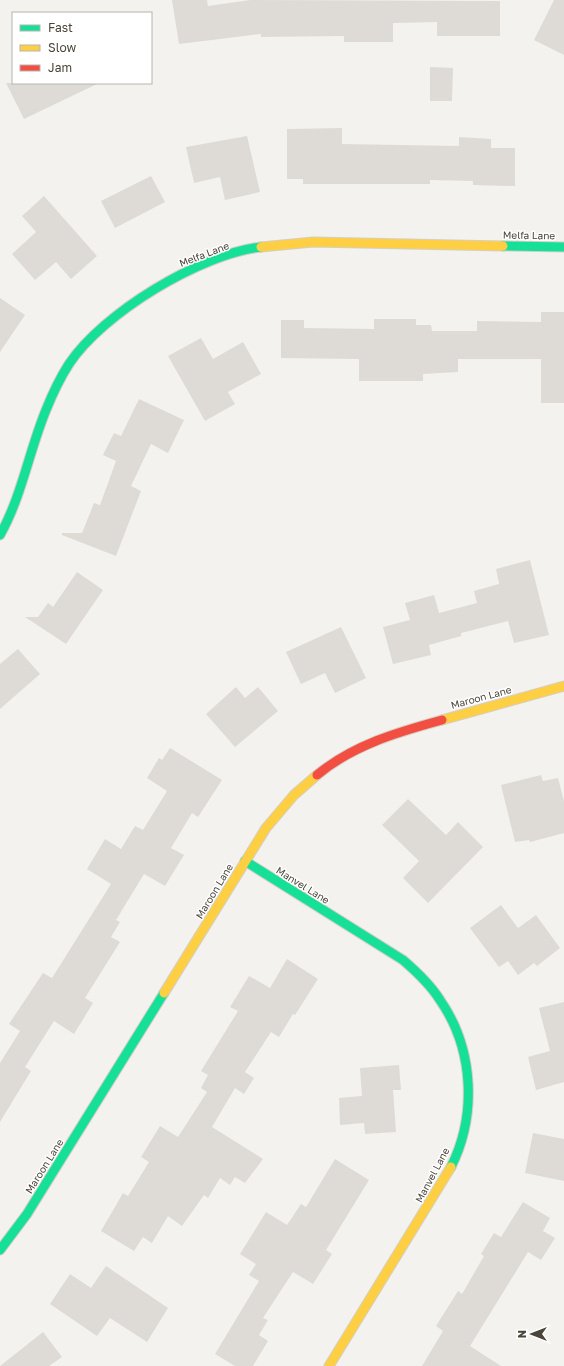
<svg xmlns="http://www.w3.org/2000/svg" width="564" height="1366" font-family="'Golos Text',sans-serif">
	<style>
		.building { fill: #dedbd6 }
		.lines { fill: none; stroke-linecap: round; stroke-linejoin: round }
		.fast-casing { stroke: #d3cfc5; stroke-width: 11 }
		.slow-casing { stroke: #d3cfc5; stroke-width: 11 }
		.jam-casing { stroke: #d3cfc5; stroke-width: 11 }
		.fast { stroke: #16e098; stroke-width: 9 }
		.slow { stroke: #ffcf43; stroke-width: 9 }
		.jam { stroke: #f24e42; stroke-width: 9 }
		.labels { text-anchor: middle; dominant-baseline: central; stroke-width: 3; stroke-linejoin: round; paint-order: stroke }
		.street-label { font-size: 10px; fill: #4b4439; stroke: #fff }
	</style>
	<rect width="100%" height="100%" fill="#f4f2ee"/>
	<!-- building -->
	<path class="building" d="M 172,0 L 207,0 L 208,6 L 250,0 L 500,1 L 500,36 L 437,36 L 437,22 L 393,23 L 393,42 L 344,42 L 344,36 L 261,37 L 261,34 L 179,44 Z
		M 554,0 L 564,0 L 564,55 L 534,40 Z
		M 430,67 L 453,68 L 452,101 L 430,101 Z
		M 6,83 L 99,83 L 24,119 Z
		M 342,128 L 342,144 L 459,146 L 459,137 L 491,139 L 491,148 L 515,148 L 515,186 L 473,185 L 473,181 L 430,180 L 430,184 L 303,184 L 303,179 L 287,179 L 287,129 Z
		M 247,136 L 260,192 L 225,200 L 220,177 L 194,183 L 186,147 Z
		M 151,176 L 165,202 L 115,228 L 101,201 Z
		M 44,196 L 97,256 L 71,279 L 56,262 L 35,280 L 12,254 L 36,232 L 22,216 Z
		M 0,298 L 25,315 L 0,352 Z
		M 541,312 L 564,312 L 564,403 L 541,403 L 541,359 L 458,359 L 458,372 L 423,374 L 423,381 L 359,381 L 359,359 L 281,358 L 281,320 L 304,320 L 304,328 L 374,329 L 374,319 L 416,319 L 416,325 L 431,325 L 432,331 L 477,331 L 477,321 L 541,322 Z
		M 201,338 L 213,359 L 243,342 L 261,374 L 228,392 L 235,404 L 205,421 L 168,356 Z
		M 139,399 L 184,420 L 168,453 L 151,444 L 131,486 L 141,491 L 116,556 L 62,535 L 62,533 L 82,533 L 94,503 L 100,505 L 116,461 L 103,455 L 114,433 L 121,436 Z
		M 530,560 L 549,635 L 514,643 L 508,621 L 461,633 L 461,636 L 429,645 L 431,655 L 393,664 L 383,627 L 410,620 L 405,603 L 434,595 L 439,613 L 477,603 L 474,591 L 499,584 L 496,569 Z
		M 77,572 L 103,590 L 66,644 L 25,617 L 38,617 L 48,603 L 53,607 Z
		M 341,627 L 366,678 L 335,693 L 325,673 L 301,684 L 286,652 Z
		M 18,649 L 40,674 L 0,709 L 0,664 Z
		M 236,687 L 245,698 L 258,687 L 278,711 L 235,747 L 206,714 Z
		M 170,748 L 222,780 L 198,817 L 192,813 L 171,848 L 184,855 L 165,886 L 144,874 L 116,920 L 120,922 L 111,937 L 120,942 L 85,998 L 93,1003 L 74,1034 L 54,1021 L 25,1067 L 31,1071 L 0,1122 L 0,1063 L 20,1031 L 9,1024 L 43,973 L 52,978 L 111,884 L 87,869 L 105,839 L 121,849 L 135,826 L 143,830 L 167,791 L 147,778 L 159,758 L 162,760 Z
		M 541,775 L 543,781 L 558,778 L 564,801 L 564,833 L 530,842 L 529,840 L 515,842 L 501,785 Z
		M 408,799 L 446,835 L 458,822 L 483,847 L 428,903 L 403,878 L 419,861 L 382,825 Z
		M 501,905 L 518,928 L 536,915 L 560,948 L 537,966 L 534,963 L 518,975 L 508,961 L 499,967 L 470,928 Z
		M 287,959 L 318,979 L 295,1015 L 293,1014 L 279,1037 L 271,1032 L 245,1072 L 254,1078 L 244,1094 L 235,1088 L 212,1127 L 263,1159 L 245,1183 L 235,1177 L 230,1185 L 220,1178 L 208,1198 L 204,1195 L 182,1226 L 168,1216 L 152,1243 L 143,1237 L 134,1251 L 101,1231 L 123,1193 L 128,1196 L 149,1162 L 141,1157 L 160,1126 L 178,1137 L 207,1092 L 201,1088 L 208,1075 L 201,1071 L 238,1011 L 230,1007 L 249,976 L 270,988 Z
		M 564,1002 L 564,1082 L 536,1090 L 528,1057 L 550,1051 L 539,1008 Z
		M 399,1065 L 401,1090 L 393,1090 L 396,1132 L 365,1134 L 364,1123 L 340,1125 L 339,1098 L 362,1096 L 360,1068 Z
		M 533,1133 L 564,1139 L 564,1181 L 525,1173 Z
		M 335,1159 L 369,1180 L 326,1250 L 332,1254 L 313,1284 L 293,1272 L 263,1318 L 268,1320 L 259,1335 L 268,1341 L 253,1366 L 235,1366 L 215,1354 L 259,1281 L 249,1275 L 256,1264 L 240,1254 L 266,1212 L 287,1225 L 301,1204 L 306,1207 Z
		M 523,1202 L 550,1218 L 543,1231 L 555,1238 L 541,1260 L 528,1252 L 470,1346 L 501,1366 L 422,1366 L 443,1331 L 436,1326 L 458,1291 L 462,1294 L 484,1256 L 481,1254 L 494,1233 L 501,1237 Z
		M 106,1266 L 168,1308 L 147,1342 L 110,1318 L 97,1336 L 50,1304 L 70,1274 L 91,1288 Z
		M 43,1332 L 62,1357 L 49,1366 L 0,1366 Z"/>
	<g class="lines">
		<defs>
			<path id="fast" d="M 503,246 L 564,247
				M 0,535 C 22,496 29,451 46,410 C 52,395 60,378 69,364 C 103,313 200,254 261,247
				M 245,861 L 403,960 C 417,972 430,984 440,1000 C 474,1049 477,1115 451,1167
				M 0,1250 L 27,1214 L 164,993"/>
			<path id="slow" d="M 261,247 L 313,242 L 503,246
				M 442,720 L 564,686
				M 164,993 L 266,828 L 294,795 L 317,775
				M 329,1366 L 451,1167"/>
			<path id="jam" d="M 317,775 C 353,745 398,732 442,720"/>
		</defs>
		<!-- fast casing -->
		<use href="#fast" class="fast-casing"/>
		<!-- slow casing -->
		<use href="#slow" class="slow-casing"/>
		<!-- jam casing -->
		<use href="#jam" class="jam-casing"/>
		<!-- fast -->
		<use href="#fast" class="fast"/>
		<!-- slow -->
		<use href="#slow" class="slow"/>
		<!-- jam -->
		<use href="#jam" class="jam"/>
	</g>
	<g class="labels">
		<!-- street labels -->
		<g class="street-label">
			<text transform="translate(529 235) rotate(1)">Melfa Lane</text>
			<text transform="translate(204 254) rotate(-21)">Melfa Lane</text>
			<text transform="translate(481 697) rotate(-15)">Maroon Lane</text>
			<text transform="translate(303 885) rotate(32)">Manvel Lane</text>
			<text transform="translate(214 891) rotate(-59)">Maroon Lane</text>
			<text transform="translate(44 1166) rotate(-58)">Maroon Lane</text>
			<text transform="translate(432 1175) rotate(-62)">Manvel Lane</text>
		</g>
	</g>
	<!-- legend -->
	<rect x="12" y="12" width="140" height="72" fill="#ffffff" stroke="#b7b4b0"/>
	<rect x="20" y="25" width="20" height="6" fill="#16e098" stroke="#b7b4b0"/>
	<text x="48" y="32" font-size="12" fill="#4b4439">Fast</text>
	<rect x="20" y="45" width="20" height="6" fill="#ffcf43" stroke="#b7b4b0"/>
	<text x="48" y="52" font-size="12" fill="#4b4439">Slow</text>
	<rect x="20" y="65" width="20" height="6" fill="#f24e42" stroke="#b7b4b0"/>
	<text x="48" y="72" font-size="12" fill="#4b4439">Jam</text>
	<!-- north arrow -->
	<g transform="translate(532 1334) rotate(270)" stroke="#ffffff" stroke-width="3" paint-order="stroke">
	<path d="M0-3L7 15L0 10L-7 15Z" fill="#4b4439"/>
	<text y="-6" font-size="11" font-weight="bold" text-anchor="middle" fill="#4b4439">N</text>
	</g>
</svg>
